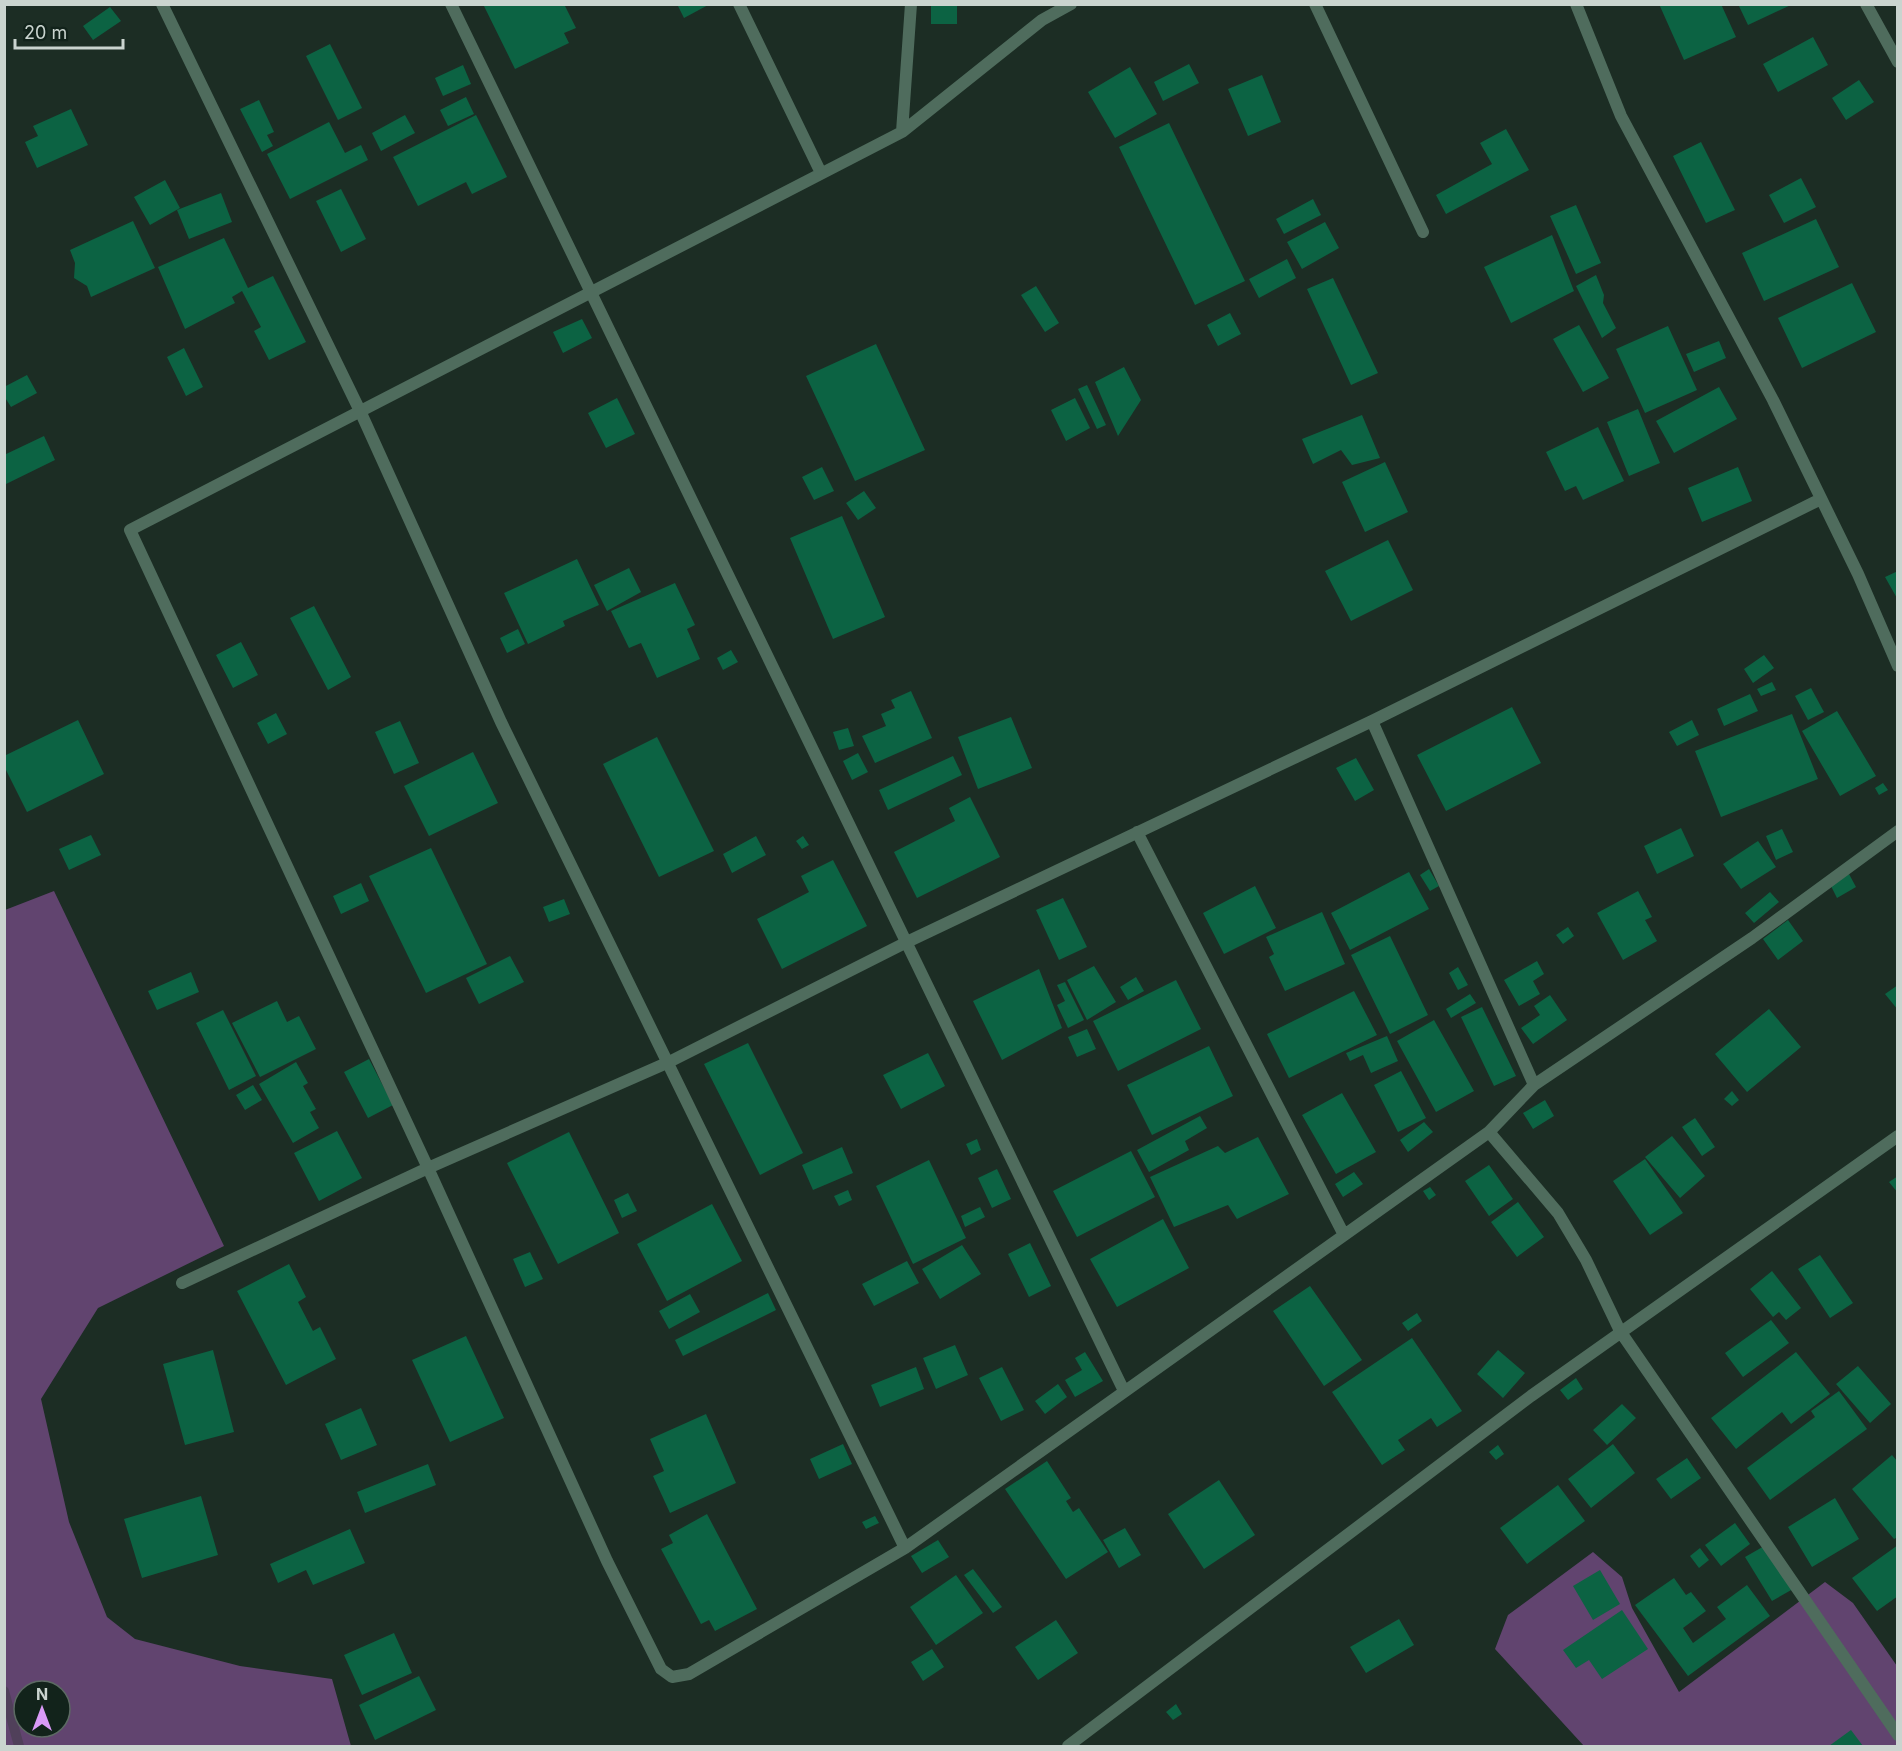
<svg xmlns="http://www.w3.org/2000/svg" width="1902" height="1751" font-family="Inter,sans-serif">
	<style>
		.green { fill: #61446f; fill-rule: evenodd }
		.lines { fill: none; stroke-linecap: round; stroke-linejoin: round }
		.stream { stroke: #50405a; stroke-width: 10 }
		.building { fill: #0c6343 }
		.minor { stroke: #4f6c5d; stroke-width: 12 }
	</style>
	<rect width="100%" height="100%" fill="#1c2d24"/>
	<!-- green -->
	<path class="green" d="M 54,891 L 224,1246 L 98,1308 L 41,1399 L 69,1522 L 107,1617 L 135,1639 L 240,1666 L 332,1679 L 351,1746 L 5,1746 L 5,910 ZM 24,1691 L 60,1691 L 60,1727 L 24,1727 Z
		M 1593,1552 L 1622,1577 L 1632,1608 L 1679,1692 L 1825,1582 L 1853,1603 L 1897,1666 L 1897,1746 L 1584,1746 L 1495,1649 L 1508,1615 Z"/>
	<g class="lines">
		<!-- stream -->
		<path class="stream" d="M 4,1691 L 19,1746"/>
	</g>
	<!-- building -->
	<path class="building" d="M 483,4 L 569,4 L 565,6 L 576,28 L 564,33 L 569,43 L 515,69 Z
		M 677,4 L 710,4 L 684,18 Z
		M 931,4 L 957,4 L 957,24 L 931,24 Z
		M 1659,4 L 1721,4 L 1736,37 L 1684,60 Z
		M 1738,4 L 1793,4 L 1748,25 Z
		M 110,7 L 121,21 L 93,40 L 83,26 Z
		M 1813,37 L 1828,65 L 1778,92 L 1763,64 Z
		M 330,44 L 362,108 L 338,120 L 306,56 Z
		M 1189,64 L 1199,83 L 1163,101 L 1154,82 Z
		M 463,65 L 471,84 L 443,96 L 435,78 Z
		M 1130,67 L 1157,114 L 1115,138 L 1088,92 Z
		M 1262,75 L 1281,122 L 1248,136 L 1228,89 Z
		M 1859,80 L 1874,102 L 1846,120 L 1832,98 Z
		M 466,97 L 474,114 L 448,126 L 440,110 Z
		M 259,100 L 274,132 L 267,135 L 273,146 L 262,152 L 240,109 Z
		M 71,109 L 88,145 L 37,168 L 25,142 L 38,136 L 33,126 Z
		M 405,115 L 415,133 L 381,151 L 372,133 Z
		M 476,115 L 507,177 L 472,194 L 466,182 L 418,206 L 393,157 Z
		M 329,122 L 345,153 L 361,145 L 368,160 L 290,199 L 267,154 Z
		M 1169,123 L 1245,281 L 1195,305 L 1119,147 Z
		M 1506,129 L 1529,170 L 1446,214 L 1436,195 L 1492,164 L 1480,143 Z
		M 1701,142 L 1735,210 L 1706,223 L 1673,156 Z
		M 1801,178 L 1816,207 L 1784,223 L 1769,195 Z
		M 165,180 L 180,208 L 150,225 L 134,197 Z
		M 341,189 L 366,239 L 341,252 L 316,201 Z
		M 221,193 L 232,222 L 189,239 L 177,210 Z
		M 1313,199 L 1321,215 L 1284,234 L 1276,219 Z
		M 1576,205 L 1601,263 L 1576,274 L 1550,216 Z
		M 1816,219 L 1839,267 L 1764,301 L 1742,253 Z
		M 133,221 L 155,268 L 91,297 L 87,286 L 74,278 L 75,263 L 70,250 Z
		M 1325,222 L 1339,248 L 1302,269 L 1287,242 Z
		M 1552,235 L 1574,291 L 1511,323 L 1484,267 Z
		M 224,238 L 248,288 L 273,276 L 306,342 L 269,360 L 254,331 L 261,327 L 242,291 L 232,297 L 235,303 L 185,329 L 158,267 Z
		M 1287,259 L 1296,278 L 1259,298 L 1249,279 Z
		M 1596,275 L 1604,295 L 1603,303 L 1616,328 L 1602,338 L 1576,286 Z
		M 1333,278 L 1378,373 L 1351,385 L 1307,289 Z
		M 1852,283 L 1876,332 L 1802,368 L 1778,318 Z
		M 1036,286 L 1059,323 L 1045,332 L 1021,295 Z
		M 1230,313 L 1241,334 L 1218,346 L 1207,325 Z
		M 582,319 L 592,338 L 563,353 L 553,332 Z
		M 1579,325 L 1609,378 L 1583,392 L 1553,339 Z
		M 1668,326 L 1697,390 L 1645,413 L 1616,349 Z
		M 1719,341 L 1726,358 L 1694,372 L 1686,354 Z
		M 876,344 L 925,450 L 855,481 L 806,376 Z
		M 184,348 L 203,387 L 186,396 L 167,357 Z
		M 1124,367 L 1141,400 L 1118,436 L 1095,382 Z
		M 27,375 L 37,393 L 11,407 L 4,396 L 4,387 Z
		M 1087,385 L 1106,425 L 1097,429 L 1078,389 Z
		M 1719,387 L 1737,419 L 1674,453 L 1656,421 Z
		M 617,398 L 635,434 L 606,448 L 588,413 Z
		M 1075,398 L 1090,428 L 1066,441 L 1051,410 Z
		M 1638,409 L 1660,463 L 1629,476 L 1607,422 Z
		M 1362,415 L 1380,458 L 1352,465 L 1341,450 L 1313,464 L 1302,439 Z
		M 1598,427 L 1624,481 L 1583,500 L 1576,486 L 1565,491 L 1546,452 Z
		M 44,436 L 55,460 L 4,485 L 4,455 Z
		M 1385,462 L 1408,512 L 1365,532 L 1342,482 Z
		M 822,467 L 834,491 L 814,500 L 802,477 Z
		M 1738,467 L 1752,501 L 1702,522 L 1688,488 Z
		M 864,491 L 876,508 L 858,520 L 846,503 Z
		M 842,516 L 885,617 L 833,639 L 790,538 Z
		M 1388,540 L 1413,590 L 1351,621 L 1325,571 Z
		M 577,559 L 599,605 L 563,621 L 565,626 L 528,644 L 504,593 Z
		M 629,568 L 641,592 L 607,611 L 594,585 Z
		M 1898,571 L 1898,600 L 1885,577 Z
		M 675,583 L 695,625 L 687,629 L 700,659 L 657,678 L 641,643 L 629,648 L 611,611 Z
		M 314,606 L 351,677 L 328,690 L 290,618 Z
		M 518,629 L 525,644 L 507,653 L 500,638 Z
		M 241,642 L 258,675 L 233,688 L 216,655 Z
		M 731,650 L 738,662 L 723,670 L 717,658 Z
		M 1764,655 L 1774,668 L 1753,683 L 1744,669 Z
		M 1772,682 L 1776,690 L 1761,696 L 1757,689 Z
		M 1811,688 L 1824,712 L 1808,720 L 1795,696 Z
		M 911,691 L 932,738 L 875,763 L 862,736 L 886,726 L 881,714 L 895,708 L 891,700 Z
		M 1750,694 L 1758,711 L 1724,726 L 1717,709 Z
		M 1512,707 L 1541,763 L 1446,811 L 1417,755 Z
		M 1837,711 L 1876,776 L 1840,796 L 1802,731 Z
		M 276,713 L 287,734 L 268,744 L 257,723 Z
		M 1792,714 L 1818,779 L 1721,817 L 1695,751 Z
		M 1011,717 L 1032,768 L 978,789 L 958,737 Z
		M 78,720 L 104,774 L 27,812 L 4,766 L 4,756 Z
		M 1692,720 L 1699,735 L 1677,746 L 1669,732 Z
		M 400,721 L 419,763 L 394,774 L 375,732 Z
		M 848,728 L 854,746 L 839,750 L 833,732 Z
		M 657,737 L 714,851 L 659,877 L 603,764 Z
		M 473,752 L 498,803 L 429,836 L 404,786 Z
		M 858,753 L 868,772 L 852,780 L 843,761 Z
		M 953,756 L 962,775 L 888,810 L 879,790 Z
		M 1356,758 L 1374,790 L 1355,801 L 1336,768 Z
		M 1883,783 L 1888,790 L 1879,795 L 1875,788 Z
		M 970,797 L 1000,857 L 917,898 L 894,852 L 955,821 L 949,808 Z
		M 1681,828 L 1694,856 L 1657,874 L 1644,846 Z
		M 1782,829 L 1793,852 L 1776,860 L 1766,836 Z
		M 91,835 L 101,855 L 69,870 L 59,849 Z
		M 756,836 L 766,855 L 732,873 L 723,854 Z
		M 803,836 L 809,845 L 802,849 L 796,841 Z
		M 1758,841 L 1776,867 L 1741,889 L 1723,864 Z
		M 431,848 L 487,964 L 426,993 L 369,876 Z
		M 833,860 L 867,926 L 782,969 L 757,919 L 809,892 L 801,876 Z
		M 1429,869 L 1439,886 L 1430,891 L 1420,875 Z
		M 1409,872 L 1429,909 L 1350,950 L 1331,913 Z
		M 1849,874 L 1856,887 L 1837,898 L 1830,884 Z
		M 361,883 L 369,901 L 341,914 L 333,896 Z
		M 1255,886 L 1276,928 L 1224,954 L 1203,913 Z
		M 1638,891 L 1652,917 L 1645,920 L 1657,941 L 1623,960 L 1597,913 Z
		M 1770,892 L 1779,902 L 1754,923 L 1745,913 Z
		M 1063,898 L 1087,947 L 1059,960 L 1036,910 Z
		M 564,899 L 570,914 L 549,922 L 543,907 Z
		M 1322,912 L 1345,964 L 1285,991 L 1269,957 L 1274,954 L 1266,937 Z
		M 1788,920 L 1803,941 L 1778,960 L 1763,939 Z
		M 1568,927 L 1574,936 L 1563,944 L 1556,935 Z
		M 1390,936 L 1428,1015 L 1390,1034 L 1351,955 Z
		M 510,956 L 524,982 L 479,1004 L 466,978 Z
		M 1537,961 L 1544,974 L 1533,981 L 1540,994 L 1519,1006 L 1504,980 Z
		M 1094,966 L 1116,1002 L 1087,1020 L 1067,980 Z
		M 1458,967 L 1468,985 L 1458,990 L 1449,973 Z
		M 1039,969 L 1062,1028 L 1002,1060 L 973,1001 Z
		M 191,972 L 199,992 L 157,1010 L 148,991 Z
		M 1136,977 L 1144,991 L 1128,1000 L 1120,987 Z
		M 1176,980 L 1201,1029 L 1118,1071 L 1093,1021 Z
		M 1065,982 L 1084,1020 L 1068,1028 L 1057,1005 L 1065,1001 L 1057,985 Z
		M 1898,985 L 1898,1010 L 1885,994 Z
		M 1354,991 L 1377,1035 L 1289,1078 L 1267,1034 Z
		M 1470,994 L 1476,1003 L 1451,1018 L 1446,1009 Z
		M 1550,995 L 1567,1020 L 1533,1044 L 1521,1028 L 1540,1015 L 1534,1006 Z
		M 277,1001 L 287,1022 L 299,1016 L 316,1049 L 260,1077 L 232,1023 Z
		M 1482,1007 L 1516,1076 L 1494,1086 L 1461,1017 Z
		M 1769,1009 L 1801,1047 L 1747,1092 L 1715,1054 Z
		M 223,1010 L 256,1076 L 229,1090 L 196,1023 Z
		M 1434,1020 L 1474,1091 L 1436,1112 L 1397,1041 Z
		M 1087,1029 L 1096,1049 L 1077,1057 L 1068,1037 Z
		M 1387,1036 L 1398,1061 L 1371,1073 L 1363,1055 L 1350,1061 L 1346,1053 Z
		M 748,1043 L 803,1153 L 760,1175 L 704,1064 Z
		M 1209,1046 L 1233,1096 L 1152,1135 L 1127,1085 Z
		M 928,1053 L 945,1086 L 901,1109 L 883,1075 Z
		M 369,1059 L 393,1105 L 368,1118 L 344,1072 Z
		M 296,1062 L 308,1083 L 303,1086 L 316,1109 L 310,1112 L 319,1128 L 293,1143 L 259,1084 Z
		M 1401,1071 L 1426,1118 L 1398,1132 L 1374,1085 Z
		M 253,1085 L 262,1100 L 245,1110 L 236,1095 Z
		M 1732,1091 L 1739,1100 L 1732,1106 L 1724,1099 Z
		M 1342,1093 L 1376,1152 L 1336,1174 L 1302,1115 Z
		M 1545,1100 L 1554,1116 L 1533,1129 L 1523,1113 Z
		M 1200,1116 L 1207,1128 L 1185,1141 L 1189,1150 L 1149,1172 L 1137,1150 Z
		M 1695,1118 L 1715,1147 L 1702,1156 L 1682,1127 Z
		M 1424,1122 L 1433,1132 L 1408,1152 L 1400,1140 Z
		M 337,1131 L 362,1178 L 319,1201 L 294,1153 Z
		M 569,1132 L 619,1233 L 558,1264 L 507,1163 Z
		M 1672,1136 L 1705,1176 L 1680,1198 L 1645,1157 Z
		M 1258,1137 L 1289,1194 L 1237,1219 L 1228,1205 L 1174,1227 L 1150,1177 L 1218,1146 L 1225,1153 Z
		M 977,1139 L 981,1150 L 971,1155 L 966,1144 Z
		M 842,1147 L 853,1173 L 813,1190 L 802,1165 Z
		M 1131,1151 L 1155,1197 L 1077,1237 L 1053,1191 Z
		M 1645,1159 L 1683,1213 L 1650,1235 L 1613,1181 Z
		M 929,1160 L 966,1238 L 913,1264 L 876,1186 Z
		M 1489,1165 L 1513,1199 L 1489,1216 L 1465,1181 Z
		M 997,1169 L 1011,1199 L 992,1208 L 978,1178 Z
		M 1354,1172 L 1363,1184 L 1343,1197 L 1335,1184 Z
		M 1898,1176 L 1898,1193 L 1889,1182 Z
		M 1430,1187 L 1436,1195 L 1429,1200 L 1423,1191 Z
		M 848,1190 L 852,1200 L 839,1206 L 834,1196 Z
		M 628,1193 L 637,1211 L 622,1218 L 614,1200 Z
		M 1518,1202 L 1544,1237 L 1517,1257 L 1491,1222 Z
		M 712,1204 L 742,1261 L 667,1301 L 637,1244 Z
		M 980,1207 L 985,1217 L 965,1227 L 961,1216 Z
		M 1163,1219 L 1189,1268 L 1117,1307 L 1090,1259 Z
		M 1030,1243 L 1051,1286 L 1029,1297 L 1008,1254 Z
		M 962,1245 L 981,1274 L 940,1299 L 922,1269 Z
		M 530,1252 L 543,1279 L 525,1287 L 513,1259 Z
		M 1820,1255 L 1853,1303 L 1830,1318 L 1798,1269 Z
		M 907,1261 L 919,1283 L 874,1306 L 862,1284 Z
		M 289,1264 L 306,1297 L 298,1302 L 313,1331 L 320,1327 L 336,1359 L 286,1385 L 237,1291 Z
		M 1772,1271 L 1801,1308 L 1786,1320 L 1779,1312 L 1773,1317 L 1750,1289 Z
		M 1310,1286 L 1362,1360 L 1324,1386 L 1273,1311 Z
		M 768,1293 L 776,1310 L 683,1356 L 675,1340 Z
		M 690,1294 L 700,1312 L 669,1329 L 659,1311 Z
		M 1417,1313 L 1422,1321 L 1408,1331 L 1402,1323 Z
		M 1771,1320 L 1789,1343 L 1743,1377 L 1725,1353 Z
		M 466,1336 L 504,1418 L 450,1442 L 412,1360 Z
		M 1412,1338 L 1462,1411 L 1437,1427 L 1431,1418 L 1398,1440 L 1405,1450 L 1382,1465 L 1332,1392 Z
		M 955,1345 L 968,1375 L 936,1389 L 923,1358 Z
		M 213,1350 L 234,1432 L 185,1445 L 163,1364 Z
		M 1498,1350 L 1525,1373 L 1503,1398 L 1477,1374 Z
		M 1085,1352 L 1103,1381 L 1075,1397 L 1065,1380 L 1082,1370 L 1075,1358 Z
		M 1796,1352 L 1830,1394 L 1791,1424 L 1782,1412 L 1736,1449 L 1711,1418 Z
		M 1858,1366 L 1891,1404 L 1870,1423 L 1836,1384 Z
		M 916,1367 L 924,1389 L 880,1407 L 871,1385 Z
		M 1002,1367 L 1024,1410 L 1001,1421 L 979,1378 Z
		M 1576,1378 L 1583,1389 L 1568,1400 L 1560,1390 Z
		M 1058,1384 L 1067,1397 L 1045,1414 L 1035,1401 Z
		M 1839,1391 L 1867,1429 L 1770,1500 L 1747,1468 L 1815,1417 L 1811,1411 Z
		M 1622,1404 L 1636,1418 L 1607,1445 L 1593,1430 Z
		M 361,1408 L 377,1445 L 341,1460 L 325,1424 Z
		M 706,1414 L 736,1483 L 670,1513 L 653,1476 L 664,1471 L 650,1439 Z
		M 843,1444 L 852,1464 L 819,1479 L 810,1459 Z
		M 1613,1444 L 1635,1473 L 1591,1508 L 1568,1479 Z
		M 1498,1445 L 1504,1454 L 1496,1460 L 1489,1452 Z
		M 1892,1455 L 1898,1462 L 1898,1537 L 1894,1539 L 1852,1489 Z
		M 1687,1458 L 1701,1478 L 1671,1499 L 1656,1479 Z
		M 1047,1461 L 1071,1498 L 1066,1501 L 1073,1512 L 1079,1508 L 1108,1552 L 1066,1579 L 1005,1489 Z
		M 428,1464 L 436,1485 L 365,1513 L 357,1492 Z
		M 1219,1480 L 1255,1535 L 1204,1569 L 1168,1514 Z
		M 1558,1485 L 1585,1521 L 1527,1564 L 1500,1528 Z
		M 201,1496 L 218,1555 L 142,1578 L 124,1519 Z
		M 1835,1498 L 1859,1539 L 1812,1567 L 1788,1527 Z
		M 707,1514 L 757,1609 L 715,1631 L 709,1620 L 701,1624 L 661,1549 L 673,1543 L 669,1535 Z
		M 875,1516 L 879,1523 L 866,1529 L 862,1522 Z
		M 1735,1523 L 1750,1544 L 1721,1566 L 1705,1545 Z
		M 1125,1528 L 1141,1555 L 1119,1568 L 1103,1540 Z
		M 350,1529 L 365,1563 L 313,1585 L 306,1570 L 278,1583 L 270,1564 Z
		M 938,1540 L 949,1557 L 922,1573 L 911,1556 Z
		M 1766,1545 L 1793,1589 L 1772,1601 L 1745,1557 Z
		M 1898,1545 L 1898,1596 L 1877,1611 L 1852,1578 Z
		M 1700,1548 L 1709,1560 L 1699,1568 L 1690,1556 Z
		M 973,1569 L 1002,1607 L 993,1613 L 964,1575 Z
		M 1600,1570 L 1620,1604 L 1593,1620 L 1573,1586 Z
		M 956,1575 L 983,1613 L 936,1645 L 910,1607 Z
		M 1674,1578 L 1686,1595 L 1691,1592 L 1706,1611 L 1683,1628 L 1693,1643 L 1726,1619 L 1717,1607 L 1747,1585 L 1770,1616 L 1688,1676 L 1635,1605 Z
		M 1622,1610 L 1648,1649 L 1602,1679 L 1589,1660 L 1576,1668 L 1563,1650 Z
		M 1399,1619 L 1414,1645 L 1366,1673 L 1350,1647 Z
		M 1056,1620 L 1078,1653 L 1038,1680 L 1015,1647 Z
		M 394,1633 L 412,1673 L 362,1695 L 344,1655 Z
		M 932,1649 L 944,1667 L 923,1681 L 911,1662 Z
		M 419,1676 L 436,1710 L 375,1740 L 359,1705 Z
		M 1176,1704 L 1182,1714 L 1173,1720 L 1166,1712 Z
		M 1851,1730 L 1863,1746 L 1829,1746 Z"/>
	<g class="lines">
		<!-- minor -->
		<path class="minor" d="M 162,4 L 361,413 L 501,722 L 905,1548
			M 451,4 L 1124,1391
			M 739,4 L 821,173
			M 1071,4 L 1042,20 L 902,132 L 130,530 L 428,1168 L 607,1561 L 661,1669 L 672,1677 L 689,1674 L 905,1548 L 1489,1132 L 1534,1085 L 1752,938 L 1898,831
			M 1315,4 L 1423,232
			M 1576,4 L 1621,116 L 1773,400 L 1858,574 L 1898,666
			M 1866,4 L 1898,62
			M 902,132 L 911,4
			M 1372,721 L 1534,1085
			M 1137,832 L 1344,1235
			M 1489,1132 L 1558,1213 L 1586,1260 L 1620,1331 L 1898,1735
			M 182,1283 L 428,1168 L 669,1062 L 907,942 L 1372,721 L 1821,499
			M 1068,1746 L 1531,1396 L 1898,1136"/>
	</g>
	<!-- border -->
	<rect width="1902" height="1751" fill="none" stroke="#cad4cf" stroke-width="12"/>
	<!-- north arrow -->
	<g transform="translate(42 1709)"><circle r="28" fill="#12231b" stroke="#5c6a63" stroke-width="1.5"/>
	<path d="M0-4.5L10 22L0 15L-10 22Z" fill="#d99af7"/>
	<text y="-9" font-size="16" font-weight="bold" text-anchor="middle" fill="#cad4cf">N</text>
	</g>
	<!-- scale -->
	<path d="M15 39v9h108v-9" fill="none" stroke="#cad4cf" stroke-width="3"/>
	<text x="24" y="39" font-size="18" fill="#cad4cf" stroke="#12231b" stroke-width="4.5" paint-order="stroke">20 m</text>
</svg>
